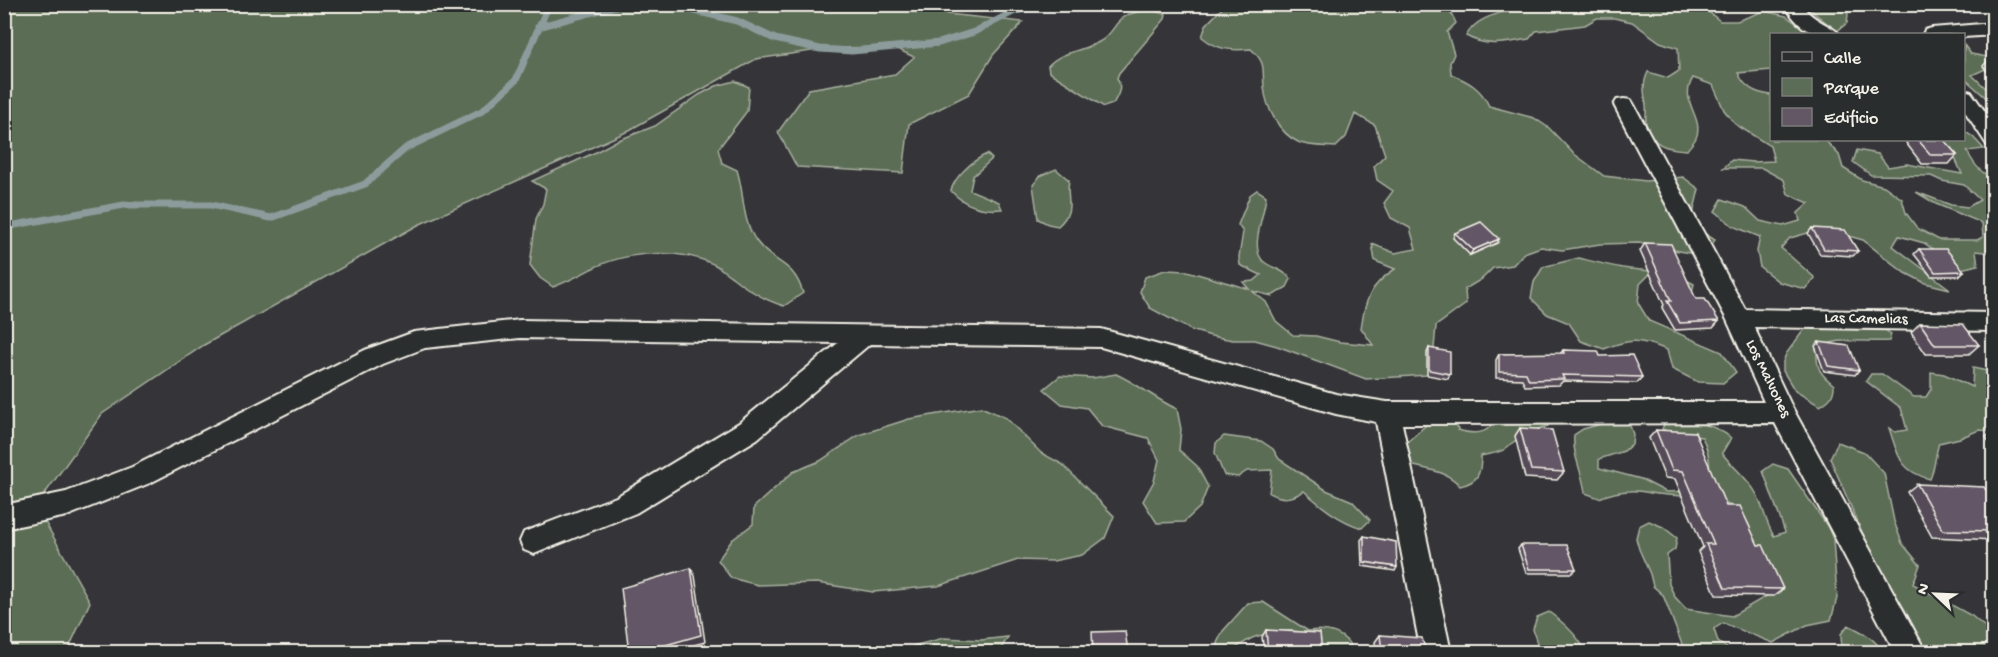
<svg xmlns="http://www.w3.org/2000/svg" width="1998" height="657" font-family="'Gochi Hand',sans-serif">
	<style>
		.green { fill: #5b6d56; stroke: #a8af9f; stroke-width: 1.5 }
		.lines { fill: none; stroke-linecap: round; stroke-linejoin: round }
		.stream { stroke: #8c9c9c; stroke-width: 7 }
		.street-casing { stroke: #f4f1e8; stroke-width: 4 }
		.street { fill: #2a2d2e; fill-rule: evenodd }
		.wall { fill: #554b58; stroke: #f4f1e8; stroke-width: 1.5 }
		.shaded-wall { fill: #453d47; stroke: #f4f1e8; stroke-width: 1.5 }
		.building { fill: #635766; stroke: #f4f1e8; stroke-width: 1.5 }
		.labels { text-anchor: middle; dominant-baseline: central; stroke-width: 5; stroke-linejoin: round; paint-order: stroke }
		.street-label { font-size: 16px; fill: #f4f1e8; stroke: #2a2d2e }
	</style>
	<rect width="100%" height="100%" fill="#353539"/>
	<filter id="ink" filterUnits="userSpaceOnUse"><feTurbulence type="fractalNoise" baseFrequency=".0167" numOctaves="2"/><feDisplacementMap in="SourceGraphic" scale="12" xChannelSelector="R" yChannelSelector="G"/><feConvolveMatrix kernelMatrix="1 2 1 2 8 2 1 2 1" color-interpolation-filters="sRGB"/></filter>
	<g filter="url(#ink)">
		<!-- green -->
		<path class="green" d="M 944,4 L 947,14 L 1023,22 L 993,55 L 969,94 L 909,124 L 903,173 L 797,167 L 778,132 L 809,89 L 895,74 L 914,57 L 893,47 L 832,48 L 756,59 L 624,133 L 418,225 L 204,345 L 102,414 L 36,506 L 90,602 L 67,652 L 5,652 L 4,5 Z
			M 1225,5 L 1447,5 L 1456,23 L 1447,32 L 1454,54 L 1450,63 L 1451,74 C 1469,82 1481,88 1489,106 L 1534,118 L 1549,128 L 1573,153 L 1604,176 L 1646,181 L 1683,177 L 1699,189 L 1693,214 L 1696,228 L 1715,240 L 1707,250 L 1689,253 L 1639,243 L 1600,244 L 1562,250 L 1541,247 L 1524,253 L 1513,265 L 1493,268 L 1482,279 L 1465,289 L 1466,304 L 1436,326 L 1433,359 L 1427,375 L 1366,379 L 1277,346 L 1255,340 L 1233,340 L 1211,336 L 1191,330 L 1150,308 L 1140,292 L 1145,277 L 1165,270 L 1187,271 L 1249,289 L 1243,282 L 1254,281 L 1261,275 L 1240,265 L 1239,257 L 1243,232 L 1238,225 L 1250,195 L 1257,190 L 1266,196 C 1265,214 1249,247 1263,261 C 1272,269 1282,268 1291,279 L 1287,287 L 1272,296 L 1252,291 L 1266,302 L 1276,321 L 1293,335 L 1316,336 L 1340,342 L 1373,345 L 1361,328 C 1365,300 1370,285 1395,269 L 1375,261 L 1372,244 L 1395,253 L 1416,249 L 1410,228 L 1391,218 L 1384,203 L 1393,191 L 1377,180 L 1374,166 L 1385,155 L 1375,125 L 1355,114 L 1346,137 L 1336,147 C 1324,146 1309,147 1298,142 C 1279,133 1266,108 1264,87 C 1262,68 1267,64 1251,49 C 1230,51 1218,50 1202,37 L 1206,25 Z
			M 1527,5 L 1700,5 L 1720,21 L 1737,21 L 1764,11 L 1786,16 L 1804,29 L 1804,34 L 1772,34 L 1771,70 L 1738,73 C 1745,88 1755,93 1771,95 L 1772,140 L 1825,140 L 1839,155 L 1843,168 L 1862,180 L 1884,186 L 1902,199 L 1906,213 L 1917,228 L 1939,240 L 1977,240 L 1983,237 L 1982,223 L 1936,204 L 1916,192 L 1951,205 L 1968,207 L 1980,200 L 1964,185 L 1942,181 L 1931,176 L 1871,175 L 1853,162 L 1857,150 L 1878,154 L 1888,167 L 1907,164 L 1962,174 L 1950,147 L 1913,140 L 1964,140 L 1964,131 L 1973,137 L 1984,149 L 1967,151 C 1973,163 1980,173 1993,178 L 1993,253 L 1976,251 L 1978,265 L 1961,269 L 1924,243 L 1899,236 L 1893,246 L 1950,289 L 1925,283 L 1902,271 L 1863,240 L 1841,234 L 1808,233 L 1790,238 L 1781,248 L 1815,278 L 1805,289 L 1779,282 L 1760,267 L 1757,251 L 1760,237 L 1733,226 L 1715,211 L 1722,199 L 1745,207 L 1760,221 L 1783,226 L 1800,221 L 1798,213 L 1809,203 L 1788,194 L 1784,180 L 1762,168 L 1723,168 L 1732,160 L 1753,162 L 1774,161 L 1770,146 L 1735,124 L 1724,110 L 1713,85 L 1693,78 C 1678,102 1705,117 1696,138 C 1694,142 1689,147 1687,150 C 1668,149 1651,146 1646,124 C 1645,118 1647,111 1646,105 C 1644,92 1642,85 1648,72 L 1668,78 L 1679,71 L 1678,48 L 1660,42 L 1632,22 L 1614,18 L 1597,18 L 1585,25 L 1536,31 L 1529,39 C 1505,43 1488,48 1466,36 C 1478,14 1505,13 1527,5 Z
			M 1804,5 L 1842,5 L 1848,14 L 1847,23 L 1837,31 Z
			M 1149,10 L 1166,14 L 1165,19 L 1119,73 L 1117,78 C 1123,88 1118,95 1113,104 L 1104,107 L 1049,72 L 1048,66 C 1061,51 1083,51 1099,42 C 1111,36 1113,26 1122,18 C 1129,12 1140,12 1149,10 Z
			M 1964,45 L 1971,54 L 1993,58 L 1990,67 L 1972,75 L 1993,95 L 1993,104 L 1964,78 Z
			M 735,81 L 749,87 L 747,111 L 718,149 L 722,163 L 737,170 C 745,195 741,220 757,242 C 774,265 793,260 803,293 L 784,306 C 764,300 748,290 732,277 C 727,274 722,269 717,266 C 681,247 627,251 591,269 C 578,276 567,282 553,287 L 540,278 L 530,265 L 536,219 L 543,204 L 546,189 L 532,181 L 596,152 L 616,141 L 655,126 L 699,95 L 716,86 Z
			M 987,154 L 992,159 L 973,176 L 970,190 L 999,202 L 1002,209 C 982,211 965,206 951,191 C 954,177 973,160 987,154 Z
			M 1056,169 L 1069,180 C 1065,200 1077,209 1058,226 L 1048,224 L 1038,219 L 1033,185 L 1040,176 Z
			M 1579,258 C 1595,262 1613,267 1630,269 C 1654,271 1672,272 1694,284 L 1691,297 L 1650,274 L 1640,284 L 1638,303 L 1649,321 L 1722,352 L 1736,372 L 1723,383 L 1698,382 L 1672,369 L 1667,350 C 1640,339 1630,338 1604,349 L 1581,341 L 1569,323 L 1547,314 L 1531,298 L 1534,282 L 1543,267 Z
			M 1873,322 L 1891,334 L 1889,341 C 1867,343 1833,335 1817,350 C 1816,368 1820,374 1834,385 C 1834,396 1830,400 1820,406 L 1795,391 L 1783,371 L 1783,362 L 1786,354 L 1806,327 Z
			M 1973,368 L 1987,371 L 1993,377 L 1993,391 L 1990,393 L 1993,400 L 1993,431 L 1979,430 L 1960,438 L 1939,443 C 1935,455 1935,468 1930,479 C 1899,471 1898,455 1889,428 L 1895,432 L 1907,430 L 1901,408 L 1866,381 L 1871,374 L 1882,374 L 1914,397 L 1926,397 L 1931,389 L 1931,372 L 1944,374 L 1972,387 Z
			M 1116,374 C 1138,384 1155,399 1177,409 L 1181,429 L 1179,450 L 1197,466 L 1208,487 L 1200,507 L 1184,522 L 1157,523 L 1143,501 L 1154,481 L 1159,460 L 1148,438 L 1102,426 L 1087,408 L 1062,404 L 1044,389 L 1060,376 L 1093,378 Z
			M 1525,401 L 1538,403 L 1548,414 L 1548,426 C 1530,430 1517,438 1505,449 C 1500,453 1488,454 1481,456 C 1481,474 1478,482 1460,486 C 1444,467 1421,471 1400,461 L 1399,449 L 1432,420 L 1455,416 L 1458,430 C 1500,443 1491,408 1525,401 Z
			M 981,407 L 1006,418 L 1041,453 L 1062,464 L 1114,516 L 1105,538 L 1082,555 L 1053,561 L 1018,560 L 938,586 L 873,592 L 817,583 L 758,585 L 731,578 L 718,560 L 732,540 L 753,524 L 754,507 L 793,472 L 820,461 L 859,435 L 909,419 Z
			M 1616,420 L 1629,423 L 1633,434 L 1632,444 L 1624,451 L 1599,459 L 1599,468 L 1641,479 L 1666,492 L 1692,491 L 1709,479 C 1711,464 1709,451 1702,437 L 1675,434 L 1662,429 L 1666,420 C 1689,421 1713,422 1731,438 L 1722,453 C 1732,467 1747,477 1756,493 C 1764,507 1765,522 1774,536 L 1785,532 L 1763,471 L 1773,464 L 1788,469 L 1828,527 L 1833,539 L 1837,598 L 1831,620 L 1807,625 L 1773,643 L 1723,623 L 1714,629 L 1718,642 L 1733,652 L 1685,652 L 1663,595 L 1653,586 L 1650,574 L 1639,549 L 1636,538 L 1639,526 L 1649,521 L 1663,527 L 1677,538 L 1675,549 L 1667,555 L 1669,584 L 1675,597 L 1686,609 L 1732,616 L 1772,593 L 1780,585 C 1776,570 1766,560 1758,546 C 1751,535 1749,518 1738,510 C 1716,495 1682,497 1657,494 C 1648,493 1639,490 1630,491 C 1619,491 1609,494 1599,498 L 1585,493 C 1583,473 1572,456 1574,435 L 1583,429 Z
			M 1224,436 L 1261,441 L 1273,449 L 1279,459 L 1326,490 L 1352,501 L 1370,520 L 1362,528 C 1339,521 1322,507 1304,491 C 1291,499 1283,500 1269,493 L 1272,470 L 1247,471 L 1238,477 L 1224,475 L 1215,453 L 1216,443 Z
			M 1838,442 L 1864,452 L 1884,473 L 1894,521 L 1902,543 L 1920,565 L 1913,584 L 1972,616 L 1993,634 L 1993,652 L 1926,652 L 1905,610 L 1873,558 L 1830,458 Z
			M 1263,602 L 1308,631 C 1328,628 1346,633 1354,652 L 1325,652 C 1307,624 1283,629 1255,637 C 1243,641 1236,652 1222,652 L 1217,643 L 1223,631 L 1248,603 Z
			M 1549,612 C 1564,623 1578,635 1586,652 L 1539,652 L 1533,629 L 1537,617 Z
			M 1848,625 C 1863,632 1874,638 1883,652 L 1842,652 L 1841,634 Z
			M 1008,637 L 999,652 L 909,652 L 913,646 L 944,638 L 981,640 Z"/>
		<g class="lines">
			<!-- stream -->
			<path class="stream" d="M 666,4 L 737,21 L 775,39 L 820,49 L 852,51 L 939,43 L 974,32 L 1015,11 L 1039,6 L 1078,4
				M 538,27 L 622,4
				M 4,227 L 124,205 L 211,205 L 271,218 L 365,184 L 406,148 L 482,111 L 516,80 L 549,4"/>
			<defs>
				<path id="street" d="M 919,4 L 954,4 C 946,12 927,12 919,4 Z
					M 1788,4 L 1806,4 L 1805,9 C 1816,22 1833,26 1839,34 C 1813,37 1802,31 1787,9 Z
					M 1994,23 L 1994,35 L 1964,37 L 1964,34 L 1923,34 L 1925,30 L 1932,28 Z
					M 1964,90 L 1971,92 L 1994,124 L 1994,147 L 1987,145 L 1964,110 Z
					M 1624,99 L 1631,100 L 1634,105 L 1745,309 L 1994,313 L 1994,331 L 1754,327 L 1792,407 L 1926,652 L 1895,652 L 1775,423 L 1402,424 L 1451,652 L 1421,652 L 1376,422 L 1336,414 L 1101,347 L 870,344 L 757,439 L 636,513 L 534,554 L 524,550 L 520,541 L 524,532 L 616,497 L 739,423 L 838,343 L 520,338 L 425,348 L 383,364 L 150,483 L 67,516 L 4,529 L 4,505 L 66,492 L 132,467 L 365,350 L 414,332 L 520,320 L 1101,329 L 1336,394 L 1387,402 L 1764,402 L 1726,318 L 1614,105 L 1617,100 Z"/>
			</defs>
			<!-- street casing -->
			<use href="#street" class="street-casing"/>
			<!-- street -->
			<use href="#street" class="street"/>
		</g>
		<!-- wall -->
		<path class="wall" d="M 1991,57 L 1994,57 L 1994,80 L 1983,66 Z
			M 1909,140 L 1944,140 L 1957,155 L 1949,164 L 1922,164 L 1906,143 Z
			M 1812,228 L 1858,251 L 1853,256 L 1820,254 L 1808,233 Z
			M 1455,233 L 1497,243 L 1470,255 L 1453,238 Z
			M 1645,243 L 1696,299 L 1719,321 L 1713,328 L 1675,330 L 1662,308 L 1664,305 L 1640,251 Z
			M 1919,249 L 1964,271 L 1959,276 L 1931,276 L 1914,254 Z
			M 1920,323 L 1979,345 L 1969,354 L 1926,354 L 1911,332 Z
			M 1819,342 L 1859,370 L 1855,375 L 1824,371 L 1815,346 Z
			M 1429,348 L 1450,374 L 1448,379 L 1427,375 L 1427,353 Z
			M 1563,350 L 1600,356 L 1642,377 L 1637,383 L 1563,381 L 1559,385 L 1525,386 L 1522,379 L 1496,378 L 1496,360 L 1499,354 L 1560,354 Z
			M 1520,428 L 1564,472 L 1557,480 L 1525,478 L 1515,436 Z
			M 1656,430 L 1726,506 L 1758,545 L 1783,589 L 1774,596 L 1716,595 L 1698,552 L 1703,547 L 1675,479 L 1665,478 L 1649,438 Z
			M 1994,431 L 1994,450 L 1986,437 Z
			M 1917,484 L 1994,501 L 1994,540 L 1932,537 L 1907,492 Z
			M 1364,536 L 1397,567 L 1395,571 L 1362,566 L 1361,540 Z
			M 1521,545 L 1576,569 L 1572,573 L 1526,573 L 1518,549 Z
			M 1266,630 L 1322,652 L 1264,652 L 1262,637 Z
			M 1380,635 L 1426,652 L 1376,652 L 1375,642 Z"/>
		<!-- shaded-wall -->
		<path class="shaded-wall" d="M 1499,239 L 1497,243 L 1470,255 L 1473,250 Z
			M 691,568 L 695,576 L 705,642 L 669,652 L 641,652 Z"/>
		<!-- building -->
		<path class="building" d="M 1918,140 L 1944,140 L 1957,155 L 1931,155 Z
			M 1481,222 L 1499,239 L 1473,250 L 1455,233 Z
			M 1812,228 L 1845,230 L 1858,251 L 1824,249 Z
			M 1645,243 L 1671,244 L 1696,299 L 1705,299 L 1719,321 L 1680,323 L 1667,301 L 1671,301 Z
			M 1919,249 L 1946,249 L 1964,271 L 1935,272 Z
			M 1920,323 L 1963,324 L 1979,345 L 1935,345 Z
			M 1819,342 L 1849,346 L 1859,370 L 1828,366 Z
			M 1429,348 L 1450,352 L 1450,374 L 1429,370 Z
			M 1563,350 L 1598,351 L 1600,356 L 1632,355 L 1642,377 L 1562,375 L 1564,379 L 1529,380 L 1526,373 L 1499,372 L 1499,354 L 1564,353 Z
			M 1520,428 L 1552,430 L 1564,472 L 1531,470 Z
			M 1656,430 L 1695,432 L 1726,506 L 1740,506 L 1758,545 L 1763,545 L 1783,589 L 1725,588 L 1706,544 L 1714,544 L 1683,471 L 1672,470 Z
			M 1917,484 L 1984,487 L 1994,501 L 1994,531 L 1943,530 Z
			M 1364,536 L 1396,542 L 1397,567 L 1364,562 Z
			M 1521,545 L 1567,545 L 1576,569 L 1529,569 Z
			M 691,568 L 701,635 L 641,652 L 629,652 L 621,588 Z
			M 1266,630 L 1320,633 L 1322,652 L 1268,652 Z
			M 1125,631 L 1128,652 L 1093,652 L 1092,632 Z
			M 1380,635 L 1422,638 L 1426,652 L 1382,652 Z"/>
	</g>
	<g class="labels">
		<!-- street labels -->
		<g class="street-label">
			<text transform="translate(1866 320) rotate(1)">Las Camelias</text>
			<text transform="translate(1767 379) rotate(64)">Los Malvones</text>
		</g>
	</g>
	<!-- margin -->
	<rect width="1998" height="657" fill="none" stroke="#2a2d2e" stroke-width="24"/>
	<rect x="12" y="12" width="1974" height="633" fill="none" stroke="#f4f1e8" stroke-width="2" filter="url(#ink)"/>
	<!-- legend -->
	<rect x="1770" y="33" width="195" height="108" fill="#2a2d2e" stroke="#7b7b78" stroke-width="1.5"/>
	<rect x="1782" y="52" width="30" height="9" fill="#2a2d2e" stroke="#7b7b78" stroke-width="1.5"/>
	<text x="1824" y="63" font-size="18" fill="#f4f1e8">Calle</text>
	<rect x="1782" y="78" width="30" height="18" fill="#5b6d56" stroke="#7b7b78" stroke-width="1.5"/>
	<text x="1824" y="93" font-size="18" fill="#f4f1e8">Parque</text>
	<rect x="1782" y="108" width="30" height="18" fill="#635766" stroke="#7b7b78" stroke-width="1.5"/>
	<text x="1824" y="123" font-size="18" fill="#f4f1e8">Edificio</text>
	<!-- north arrow -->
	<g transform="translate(1935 594) rotate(293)" stroke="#2a2d2e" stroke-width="4.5" paint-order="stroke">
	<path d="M0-4.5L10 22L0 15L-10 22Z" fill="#f4f1e8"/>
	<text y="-9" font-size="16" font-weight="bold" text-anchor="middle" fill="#f4f1e8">N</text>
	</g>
</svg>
